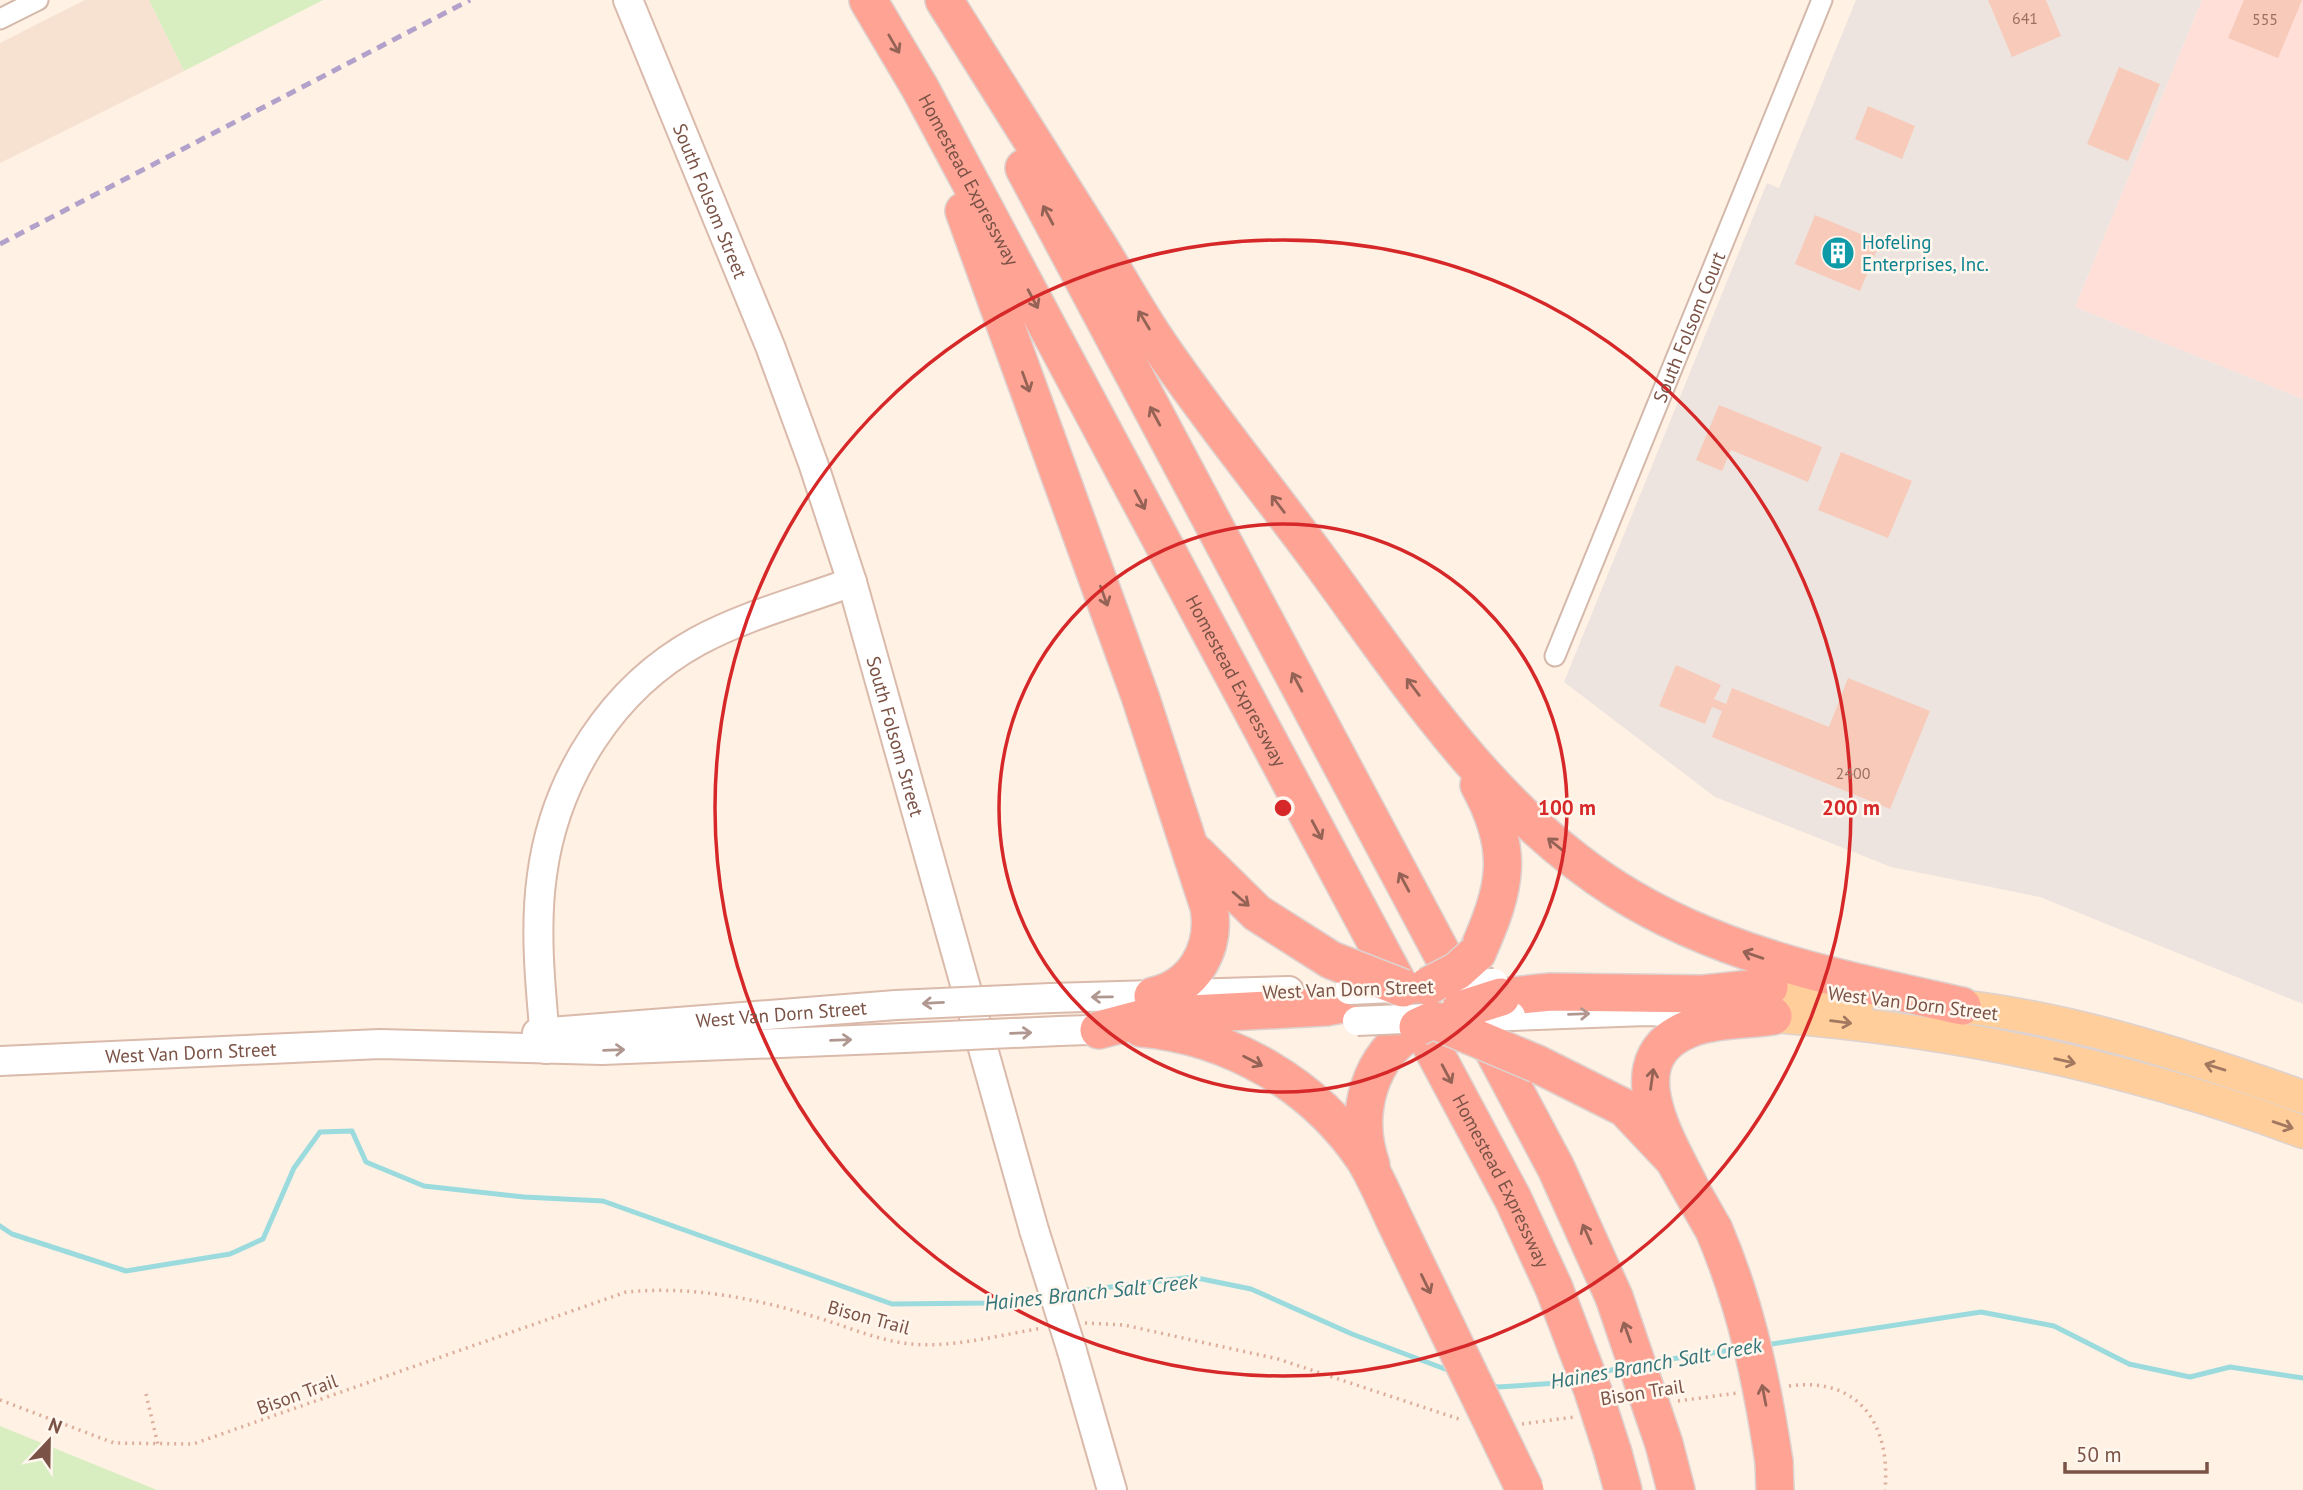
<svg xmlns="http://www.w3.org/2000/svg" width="2303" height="1490" font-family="'PT Sans',sans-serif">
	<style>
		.residential { fill: #f7e2d2 }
		.commercial { fill: #ffdfd8 }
		.industrial { fill: #eee4df }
		.green { fill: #d8eec1 }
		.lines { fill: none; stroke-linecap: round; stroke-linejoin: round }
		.stream { stroke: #9bdbde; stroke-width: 5 }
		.building { fill: #f7cab9 }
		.street-casing { stroke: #d4b9ab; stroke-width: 23 }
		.secondary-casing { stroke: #dabaab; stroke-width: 32 }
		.primary-casing { stroke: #ddd2cf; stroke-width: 35 }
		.highway-casing { stroke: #ddd2cf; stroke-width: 40 }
		.path { stroke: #ddad9b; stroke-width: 3.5; stroke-dasharray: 2 5; stroke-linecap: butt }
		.street { stroke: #fff; stroke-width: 19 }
		.secondary { stroke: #fff; stroke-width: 28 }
		.primary { stroke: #ffce9b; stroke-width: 32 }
		.highway { stroke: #ffa495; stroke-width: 37 }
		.rail { stroke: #b2a1ca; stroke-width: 5; stroke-dasharray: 10 7; stroke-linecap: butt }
		.secondary-bridge-casing { stroke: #dabaab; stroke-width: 32; stroke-linecap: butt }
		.highway-bridge-casing { stroke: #ddd2cf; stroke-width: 40; stroke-linecap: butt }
		.secondary-bridge { stroke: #fff; stroke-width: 28 }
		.highway-bridge { stroke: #ffa495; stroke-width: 37 }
		.oneway { stroke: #956356 }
		.oneway2 { stroke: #b09890 }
		.oneway3 { stroke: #a37860 }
		.ring { fill: none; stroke: #d62828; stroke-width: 3.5 }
		.labels { text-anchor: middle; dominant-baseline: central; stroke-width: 5; stroke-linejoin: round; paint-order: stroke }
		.number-label { font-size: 16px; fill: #9a7163 }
		.street-label { font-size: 19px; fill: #7b5346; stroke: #fff6ed }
		.culture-label { font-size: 19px; fill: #0d838f; stroke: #fff6ed; text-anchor: start }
		.water-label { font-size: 21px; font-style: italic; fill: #35767a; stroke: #fff6ed }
		.centre { fill: #d62828; stroke: #fff6ed; stroke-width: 3.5 }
		.ring-label { font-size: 21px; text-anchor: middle; font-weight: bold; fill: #d62828; stroke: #fff6ed; stroke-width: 5; stroke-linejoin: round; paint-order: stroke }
	</style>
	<rect width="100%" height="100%" fill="#fff1e4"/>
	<!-- residential -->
	<path class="residential" d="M 85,0 L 149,0 L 184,71 L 0,163 L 0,43 Z"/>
	<!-- commercial -->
	<path class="commercial" d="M 2202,0 L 2303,0 L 2303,399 L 2075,307 Z"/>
	<!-- industrial -->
	<path class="industrial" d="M 1856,0 L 2202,0 L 2075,307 L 2303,399 L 2303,1004 L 2040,897 L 1891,867 L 1715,797 L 1564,682 L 1767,183 L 1779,188 Z"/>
	<!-- green -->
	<path class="green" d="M 149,0 L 323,0 L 184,71 Z
		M 0,1426 L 157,1490 L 0,1490 Z"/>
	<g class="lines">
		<!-- stream -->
		<path class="stream" d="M 0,1226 L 12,1234 L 126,1271 L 230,1254 L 263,1239 L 294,1168 L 320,1132 L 352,1131 L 366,1162 L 424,1186 L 524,1197 L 603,1201 L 892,1304 L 989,1303 L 1045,1295
			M 1062,1293 L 1192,1277 L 1251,1289 L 1352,1334 L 1453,1372
			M 1765,1345 L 1981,1312 L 2054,1326 L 2129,1364 L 2190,1377 L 2230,1367 L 2303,1378
			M 1651,1362 L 1738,1349
			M 1599,1373 L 1624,1367
			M 1489,1384 L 1498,1387 L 1558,1383 L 1576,1379"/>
	</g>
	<!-- building -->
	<path class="building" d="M 1988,0 L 2046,0 L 2061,36 L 2012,57 Z
		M 2244,0 L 2302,0 L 2278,58 L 2228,38 Z
		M 2119,67 L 2160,84 L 2128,161 L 2087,144 Z
		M 1868,106 L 1915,126 L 1902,159 L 1855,139 Z
		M 1815,215 L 1880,242 L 1860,291 L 1795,264 Z
		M 1719,405 L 1822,447 L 1808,482 L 1731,450 L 1722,471 L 1696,460 Z
		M 1841,452 L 1912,481 L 1888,538 L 1818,510 Z
		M 1676,665 L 1721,685 L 1714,699 L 1726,704 L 1732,688 L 1829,727 L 1848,678 L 1930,711 L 1890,809 L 1712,737 L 1722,711 L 1712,707 L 1705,724 L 1659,706 Z"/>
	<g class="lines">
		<defs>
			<g id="street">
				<path d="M 0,19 L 38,0"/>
				<path id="s1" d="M 1555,656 L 1822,0"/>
			</g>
			<g id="secondary">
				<path id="s2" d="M 628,0 L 770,346 L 813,463 L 852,582 L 1034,1230"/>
				<path d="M 1051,998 L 1289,991"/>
				<path d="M 1511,1016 L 1646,1011 L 1718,1014"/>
				<path d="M 1059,1031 L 1120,1029"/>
				<path id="s3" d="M 537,1033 L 896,1005"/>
				<path d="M 546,1049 C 541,993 534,931 542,875 C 555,778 612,688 698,641 C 746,615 801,601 852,582"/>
				<path id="s4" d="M 0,1061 L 380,1044 L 602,1050 L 904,1038"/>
				<path d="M 1072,1351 L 1112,1490"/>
			</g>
			<path id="primary" d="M 1769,987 L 1862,997
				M 1938,1004 C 2059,1014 2189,1056 2303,1097
				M 1773,1016 C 1953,1030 2134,1068 2303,1132"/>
			<g id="highway">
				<path id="s5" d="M 868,0 L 920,88 L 1513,1199 L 1554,1288"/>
				<path d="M 944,0 C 996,82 1047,165 1099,247 C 1120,281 1139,316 1162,349 C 1213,423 1270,493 1323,565 C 1409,683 1491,810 1617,890 C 1723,957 1842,979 1962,1006"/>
				<path d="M 1024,168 L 1556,1168 L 1614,1297"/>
				<path d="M 964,211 L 1140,696 L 1209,907 C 1216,948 1195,987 1153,996"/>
				<path d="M 1196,853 L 1257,913 L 1331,960"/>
				<path d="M 1477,953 C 1506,888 1515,851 1479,785"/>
				<path d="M 1501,997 L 1551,992 L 1703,994 L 1769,987"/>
				<path d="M 1141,1028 C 1231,1036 1315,1085 1365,1160 C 1377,1180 1386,1202 1396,1223"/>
				<path d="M 1099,1030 L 1152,1016 L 1326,1007 L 1374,998"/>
				<path d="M 1537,1064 L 1625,1108 L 1674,1160 L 1714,1230"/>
				<path d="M 1371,1165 C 1353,1114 1369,1054 1418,1027"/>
				<path d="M 1690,1187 C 1668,1142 1614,1059 1689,1029 C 1713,1019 1747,1020 1773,1016"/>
				<path d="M 1664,1444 L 1676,1490"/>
				<path d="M 1613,1453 L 1623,1490"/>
				<path d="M 1774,1462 L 1775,1490"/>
			</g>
		</defs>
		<!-- street casing -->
		<use href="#street" class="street-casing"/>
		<!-- secondary casing -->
		<use href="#secondary" class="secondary-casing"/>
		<!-- primary casing -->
		<use href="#primary" class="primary-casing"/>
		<!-- highway casing -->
		<use href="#highway" class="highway-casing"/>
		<!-- path -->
		<path class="path" d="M 1085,1323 L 1124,1325 L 1278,1359 L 1459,1419
			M 1789,1386 C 1860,1376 1891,1426 1885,1490
			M 146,1394 L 158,1445
			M 0,1400 L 114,1443 L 193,1444 L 626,1292 C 689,1286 751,1297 812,1316 C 844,1325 875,1340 910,1344 C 954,1348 999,1335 1043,1328
			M 1678,1401 L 1737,1393
			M 1522,1424 L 1574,1417"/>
		<!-- street -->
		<use href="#street" class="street"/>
		<!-- secondary -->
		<use href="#secondary" class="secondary"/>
		<!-- primary -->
		<use href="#primary" class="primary"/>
		<!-- highway -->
		<use href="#highway" class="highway"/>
		<!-- rail -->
		<path class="rail" d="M 0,244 L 470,0"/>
		<defs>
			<path id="secondary-bridge" d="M 1434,985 L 1494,983
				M 1349,990 L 1393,988
				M 896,1005 L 1051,998
				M 1465,1016 L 1511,1016
				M 1357,1021 L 1427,1018
				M 904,1038 L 1059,1031
				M 1034,1230 L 1072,1351"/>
			<path id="highway-bridge" d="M 1331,960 L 1403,988
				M 1428,986 L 1457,971 L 1477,953
				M 1460,1010 L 1501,997
				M 1418,1027 L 1433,1020 L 1537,1064
				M 1396,1223 L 1525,1490
				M 1714,1230 C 1746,1305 1762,1381 1774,1462
				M 1554,1288 L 1593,1391 L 1613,1453
				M 1614,1297 L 1664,1444"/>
		</defs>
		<!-- secondary-bridge casing -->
		<use href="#secondary-bridge" class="secondary-bridge-casing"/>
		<!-- highway-bridge casing -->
		<use href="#highway-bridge" class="highway-bridge-casing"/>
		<!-- secondary-bridge -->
		<use href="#secondary-bridge" class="secondary-bridge"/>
		<!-- highway-bridge -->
		<use href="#highway-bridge" class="highway-bridge"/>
	</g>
	<!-- one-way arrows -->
	<defs><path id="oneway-shaft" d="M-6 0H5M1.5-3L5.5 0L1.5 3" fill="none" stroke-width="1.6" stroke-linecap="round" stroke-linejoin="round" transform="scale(1.75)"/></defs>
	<g class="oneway">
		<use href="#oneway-shaft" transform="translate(894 44) rotate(60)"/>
		<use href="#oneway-shaft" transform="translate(1048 215) rotate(-118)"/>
		<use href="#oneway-shaft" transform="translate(1033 299) rotate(62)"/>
		<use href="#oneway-shaft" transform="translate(1144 320) rotate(-121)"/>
		<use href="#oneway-shaft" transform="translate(1026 382) rotate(70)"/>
		<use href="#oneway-shaft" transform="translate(1155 416) rotate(-118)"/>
		<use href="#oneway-shaft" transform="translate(1140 500) rotate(62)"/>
		<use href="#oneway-shaft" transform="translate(1278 504) rotate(-127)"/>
		<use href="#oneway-shaft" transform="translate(1104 596) rotate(70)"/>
		<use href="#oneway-shaft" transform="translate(1297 682) rotate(-118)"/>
		<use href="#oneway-shaft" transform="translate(1413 687) rotate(-127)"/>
		<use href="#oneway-shaft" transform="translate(1317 830) rotate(62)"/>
		<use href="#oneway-shaft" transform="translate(1556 845) rotate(-141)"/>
		<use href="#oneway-shaft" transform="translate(1404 882) rotate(-118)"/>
		<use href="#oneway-shaft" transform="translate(1241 899) rotate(41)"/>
		<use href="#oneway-shaft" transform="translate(1753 955) rotate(-161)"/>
		<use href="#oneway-shaft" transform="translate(1253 1061) rotate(27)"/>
		<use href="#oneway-shaft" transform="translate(1447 1074) rotate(62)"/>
		<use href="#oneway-shaft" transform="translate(1652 1079) rotate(-82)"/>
		<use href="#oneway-shaft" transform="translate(1587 1234) rotate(-114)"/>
		<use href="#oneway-shaft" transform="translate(1426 1284) rotate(64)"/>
		<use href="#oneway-shaft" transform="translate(1627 1332) rotate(-110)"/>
		<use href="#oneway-shaft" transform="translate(1764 1395) rotate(-101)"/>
	</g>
	<g class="oneway2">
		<use href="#oneway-shaft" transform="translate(1102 997) rotate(179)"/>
		<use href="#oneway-shaft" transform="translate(933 1003) rotate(177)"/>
		<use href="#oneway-shaft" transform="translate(1579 1014) rotate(-2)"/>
		<use href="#oneway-shaft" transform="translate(1021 1033) rotate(-2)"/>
		<use href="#oneway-shaft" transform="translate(841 1040) rotate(-2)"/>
		<use href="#oneway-shaft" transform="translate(614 1050) rotate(-2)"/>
	</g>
	<g class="oneway3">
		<use href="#oneway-shaft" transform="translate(1841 1022) rotate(7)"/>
		<use href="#oneway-shaft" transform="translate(2065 1061) rotate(13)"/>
		<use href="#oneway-shaft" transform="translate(2215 1067) rotate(-163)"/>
		<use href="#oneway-shaft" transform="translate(2283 1125) rotate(19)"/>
	</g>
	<!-- distance rings -->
	<g class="ring">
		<circle cx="1283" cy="808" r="284"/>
		<circle cx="1283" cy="808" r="568"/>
	</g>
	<!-- icons -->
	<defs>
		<symbol id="building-disc" viewBox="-11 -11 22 22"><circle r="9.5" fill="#0f9aa8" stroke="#fff6ed"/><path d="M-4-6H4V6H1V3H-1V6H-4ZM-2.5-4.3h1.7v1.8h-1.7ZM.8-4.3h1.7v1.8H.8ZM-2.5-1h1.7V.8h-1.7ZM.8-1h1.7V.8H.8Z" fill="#fff"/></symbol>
	</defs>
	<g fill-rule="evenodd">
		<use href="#building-disc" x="1819" y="234" width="38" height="38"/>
	</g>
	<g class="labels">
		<!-- number labels -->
		<g class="number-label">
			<text x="2025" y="18">641</text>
			<text x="2265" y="19">555</text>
			<text x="1853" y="773">2400</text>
		</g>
		<!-- street labels -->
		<g class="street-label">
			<text stroke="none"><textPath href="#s5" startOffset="206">Homestead Expressway</textPath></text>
			<text stroke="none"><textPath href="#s2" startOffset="217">South Folsom Street</textPath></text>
			<text stroke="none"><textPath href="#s1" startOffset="355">South Folsom Court</textPath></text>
			<text stroke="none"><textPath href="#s5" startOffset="774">Homestead Expressway</textPath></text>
			<text stroke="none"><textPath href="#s2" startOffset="784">South Folsom Street</textPath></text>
			<text transform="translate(1348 989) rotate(-2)">West Van Dorn Street</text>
			<text transform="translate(1913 1003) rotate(7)">West Van Dorn Street</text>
			<text stroke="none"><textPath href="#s3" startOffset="245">West Van Dorn Street</textPath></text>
			<text stroke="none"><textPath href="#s4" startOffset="191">West Van Dorn Street</textPath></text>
			<text stroke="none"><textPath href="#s5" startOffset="1340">Homestead Expressway</textPath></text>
			<text transform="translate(869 1317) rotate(15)">Bison Trail</text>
			<text transform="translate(1642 1392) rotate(-9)">Bison Trail</text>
			<text transform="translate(297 1394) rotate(-20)">Bison Trail</text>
		</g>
		<!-- culture labels -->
		<g class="culture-label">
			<text x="1862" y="242">Hofeling<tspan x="1862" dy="22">Enterprises, Inc.</tspan></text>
		</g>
		<!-- water labels -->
		<g class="water-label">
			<text transform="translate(1091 1292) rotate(-6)">Haines Branch Salt Creek</text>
			<text transform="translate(1656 1363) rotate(-10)">Haines Branch Salt Creek</text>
		</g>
	</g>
	<circle cx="1283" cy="808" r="10" class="centre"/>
	<g class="ring-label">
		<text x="1567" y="815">100 m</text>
		<text x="1851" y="815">200 m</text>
	</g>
	<!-- north arrow -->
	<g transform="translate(49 1441) rotate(22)" stroke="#fff6ed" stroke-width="5" paint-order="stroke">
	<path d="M0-5L12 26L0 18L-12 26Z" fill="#7b5346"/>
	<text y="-10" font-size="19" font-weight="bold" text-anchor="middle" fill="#7b5346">N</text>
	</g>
	<!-- scale -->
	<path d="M2065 1462v10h142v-10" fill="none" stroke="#7b5346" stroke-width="3.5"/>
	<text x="2076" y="1462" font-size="21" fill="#7b5346" stroke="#fff6ed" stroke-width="5" paint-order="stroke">50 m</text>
</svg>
